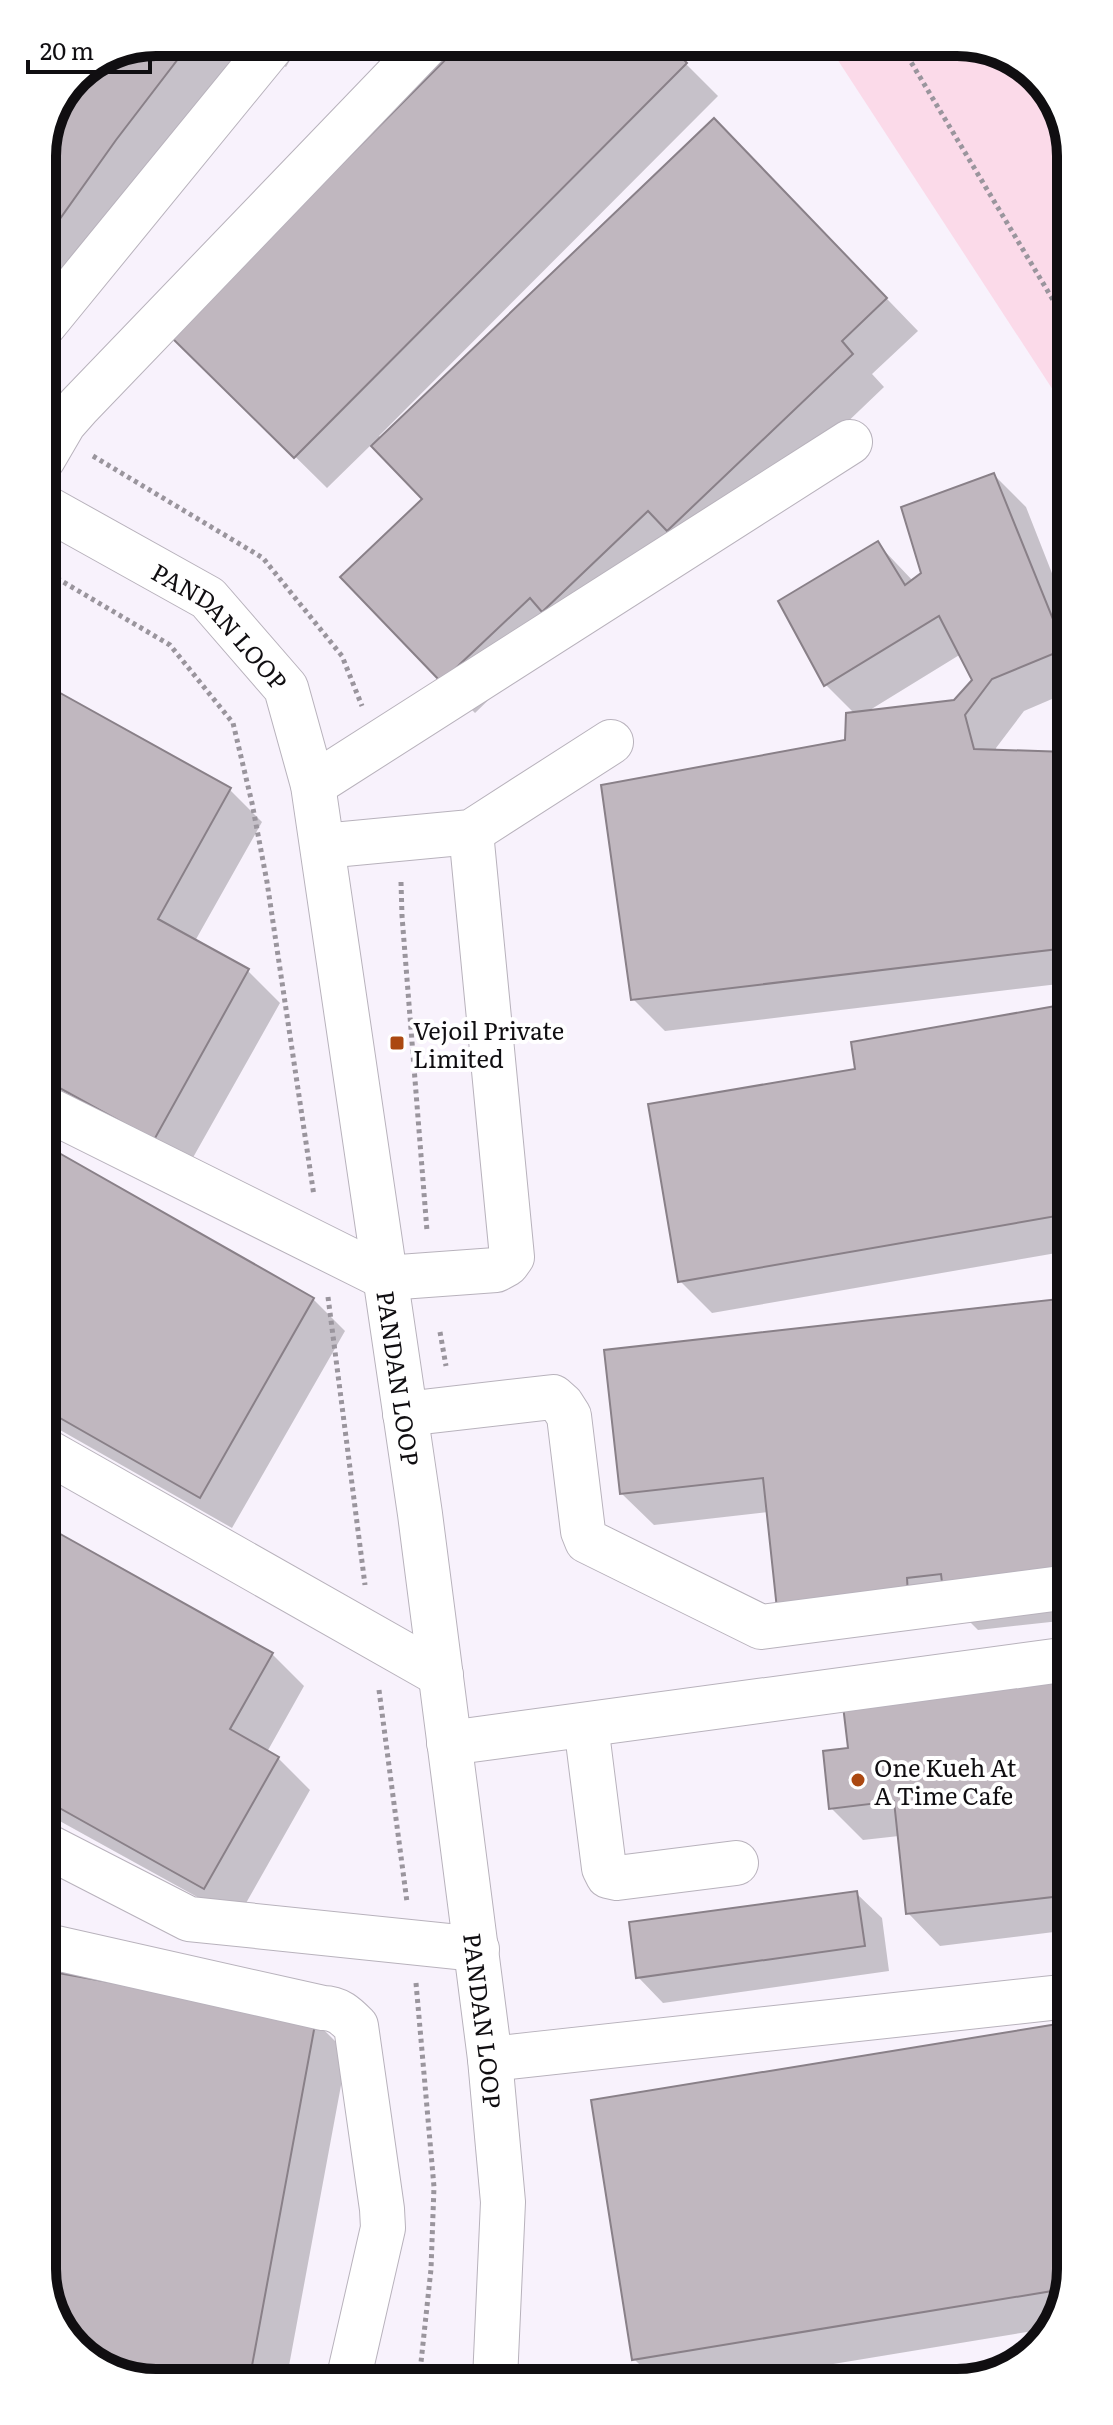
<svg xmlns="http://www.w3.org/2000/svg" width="1113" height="2425" font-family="Literata,serif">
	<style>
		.green { fill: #fbdae9 }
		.shadow { fill: #0003; fill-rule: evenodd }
		.building { fill: #c0b7bf; stroke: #898088; stroke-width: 2 }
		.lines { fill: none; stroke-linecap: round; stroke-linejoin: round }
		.minor-casing { stroke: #b8b2bc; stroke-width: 46 }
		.path { stroke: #9a959d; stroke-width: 5; stroke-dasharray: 4 4; stroke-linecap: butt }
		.minor { stroke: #fff; stroke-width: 44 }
		.poi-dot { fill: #ab4811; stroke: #fff; stroke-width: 3 }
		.labels { text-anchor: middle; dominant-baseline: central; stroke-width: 8; stroke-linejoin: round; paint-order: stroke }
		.street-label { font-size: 24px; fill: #100e11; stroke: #fff }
		.poi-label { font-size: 24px; fill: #100e11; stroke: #fff; text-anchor: start }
		.rim { fill: none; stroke: #100e11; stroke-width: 10 }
	</style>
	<rect width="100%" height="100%" fill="#f8f2fc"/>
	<!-- green -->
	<path class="green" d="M 826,42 L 965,42 L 1026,65 L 1065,122 L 1066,410 Z"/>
	<!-- shadow -->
	<path class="shadow" d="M 156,42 L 301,42 L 286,67 L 247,42 L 43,320 L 42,149 L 76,75 Z
		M 664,42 L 718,96 L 379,436 L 382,439 L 746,153 L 918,331 L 872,374 L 884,387 L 701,562 L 562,629 L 475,713 L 443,681 L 424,499 L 372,444 L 327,488 L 173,336 Z
		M 994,475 L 1026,507 L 1066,609 L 1066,693 L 1024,711 L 996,748 L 997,752 L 1067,754 L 1067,983 L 665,1031 L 633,999 L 847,742 L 855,714 L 826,685 L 780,602 L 878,544 L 913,581 L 924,574 ZM 961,654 L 975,680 L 955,702 L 865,713 Z
		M 44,687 L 230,790 L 262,822 L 195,941 L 248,971 L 280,1003 L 186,1170 L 45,1092 Z
		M 1067,1006 L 1068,1251 L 712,1313 L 680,1281 L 857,1070 L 853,1044 Z
		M 45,1147 L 313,1299 L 345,1331 L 232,1528 L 46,1422 Z
		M 1068,1300 L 1069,1620 L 978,1630 L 956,1608 L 938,1610 L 768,1512 L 654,1525 L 621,1493 L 606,1352 Z
		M 46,1529 L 272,1654 L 304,1686 L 267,1752 L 278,1758 L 310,1790 L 237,1919 L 47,1814 Z
		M 1069,1672 L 1070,1930 L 940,1946 L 908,1913 L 899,1836 L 863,1840 L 831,1808 L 850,1750 Z
		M 856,1893 L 882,1918 L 889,1971 L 663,2003 L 638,1977 Z
		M 315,2021 L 347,2053 L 286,2382 L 148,2383 Z
		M 1070,2024 L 1071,2269 L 1051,2328 L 742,2379 L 654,2379 L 634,2359 L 593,2102 Z"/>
	<!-- building -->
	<path class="building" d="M 156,42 L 191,42 L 116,140 L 42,244 L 42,149 L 76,75 Z
		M 463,42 L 667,42 L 687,63 L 294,458 L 170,336 Z
		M 714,118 L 887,298 L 842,341 L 853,354 L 667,531 L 648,511 L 542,612 L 530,598 L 441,682 L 340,577 L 422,499 L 371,446 Z
		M 994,473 L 1065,649 L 992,679 L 965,715 L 974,749 L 1067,752 L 1067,948 L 631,1000 L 601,785 L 845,740 L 846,713 L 954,700 L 972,680 L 939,616 L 824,686 L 778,601 L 878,541 L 905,585 L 921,573 L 901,507 Z
		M 44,684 L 231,788 L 158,919 L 249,969 L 154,1140 L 45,1080 Z
		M 1067,1004 L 1068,1214 L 678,1282 L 648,1104 L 855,1069 L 851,1042 Z
		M 45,1145 L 314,1298 L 200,1498 L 46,1410 Z
		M 1068,1298 L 1069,1585 L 944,1599 L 941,1574 L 907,1578 L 908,1594 L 777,1609 L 763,1478 L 620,1494 L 604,1350 Z
		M 46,1526 L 273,1653 L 230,1729 L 279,1757 L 204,1889 L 47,1801 Z
		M 1069,1670 L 1070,1895 L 906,1914 L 894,1801 L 829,1809 L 823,1751 L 848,1748 L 842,1697 Z
		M 857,1891 L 865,1946 L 636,1978 L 629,1922 Z
		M 47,1971 L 316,2019 L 249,2382 L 148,2383 L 87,2360 L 48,2306 Z
		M 1070,2022 L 1071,2269 L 1064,2289 L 632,2360 L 591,2100 Z"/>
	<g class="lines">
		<defs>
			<g id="minor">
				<path d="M 43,326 L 275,42"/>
				<path d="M 43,459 L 64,423 L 79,406 L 429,42"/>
				<path id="s1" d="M 43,506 L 208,598 L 286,688 L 313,785 L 420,1514 L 490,2059 L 503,2202 L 495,2380"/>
				<path d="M 313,785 L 850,442"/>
				<path d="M 323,846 L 471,832 L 611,742"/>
				<path d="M 45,1108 L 386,1278 L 496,1270 L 507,1264 L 512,1257 L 471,832"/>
				<path d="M 405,1414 L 553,1397 L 562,1405 L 569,1416 L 583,1531 L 587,1541 L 761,1627 L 1069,1587"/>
				<path d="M 46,1451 L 441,1675"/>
				<path d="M 586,1725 L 604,1868 L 608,1876 L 617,1878 L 736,1863"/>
				<path d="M 449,1743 L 1069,1659"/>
				<path d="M 47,1846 L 189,1919 L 477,1949"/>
				<path d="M 47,1946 L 323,2008 C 338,2008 346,2016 356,2026 L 382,2209 L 383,2228 L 348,2381"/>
				<path d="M 490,2059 L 1070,1996"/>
			</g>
		</defs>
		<!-- minor casing -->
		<use href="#minor" class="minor-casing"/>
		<!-- path -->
		<path class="path" d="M 899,42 L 1065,320
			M 93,456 L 263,558 L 342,656 L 362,706
			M 43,570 L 170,645 L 233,723 L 252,803 L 267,882 L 314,1196
			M 401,882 L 402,916 L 427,1231
			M 328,1297 L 365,1585
			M 440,1332 L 446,1366
			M 379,1690 L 407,1902
			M 416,1983 L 434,2187 L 431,2269 L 419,2381"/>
		<!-- minor -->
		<use href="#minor" class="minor"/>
	</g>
	<!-- markers -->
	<g class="poi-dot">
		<rect x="389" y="1035" width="16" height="16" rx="4"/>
		<circle cx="858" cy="1780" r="8"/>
	</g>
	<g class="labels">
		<!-- street labels -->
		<g class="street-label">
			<text stroke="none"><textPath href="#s1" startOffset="216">PANDAN LOOP</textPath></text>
			<text stroke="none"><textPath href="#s1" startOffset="1008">PANDAN LOOP</textPath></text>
			<text stroke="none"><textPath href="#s1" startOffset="1656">PANDAN LOOP</textPath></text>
		</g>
		<!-- poi labels -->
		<g class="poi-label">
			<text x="413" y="1029">Vejoil Private<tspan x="413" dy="28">Limited</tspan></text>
			<text x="874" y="1766">One Kueh At<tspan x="874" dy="28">A Time Cafe</tspan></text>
		</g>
	</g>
	<!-- crop -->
	<path d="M0 0H1113V2425H0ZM156 56H957A100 100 0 0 1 1057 156V2269A100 100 0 0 1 957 2369H156A100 100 0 0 1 56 2269V156A100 100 0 0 1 156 56Z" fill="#fff" fill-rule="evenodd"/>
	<path class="rim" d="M156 56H957A100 100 0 0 1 1057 156V2269A100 100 0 0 1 957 2369H156A100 100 0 0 1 56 2269V156A100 100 0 0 1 156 56Z"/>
	<!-- scale -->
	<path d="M28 60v12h122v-12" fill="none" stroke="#100e11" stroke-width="4"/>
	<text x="40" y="60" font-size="24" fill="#100e11" stroke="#ffffff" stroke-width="6" paint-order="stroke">20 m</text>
</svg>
